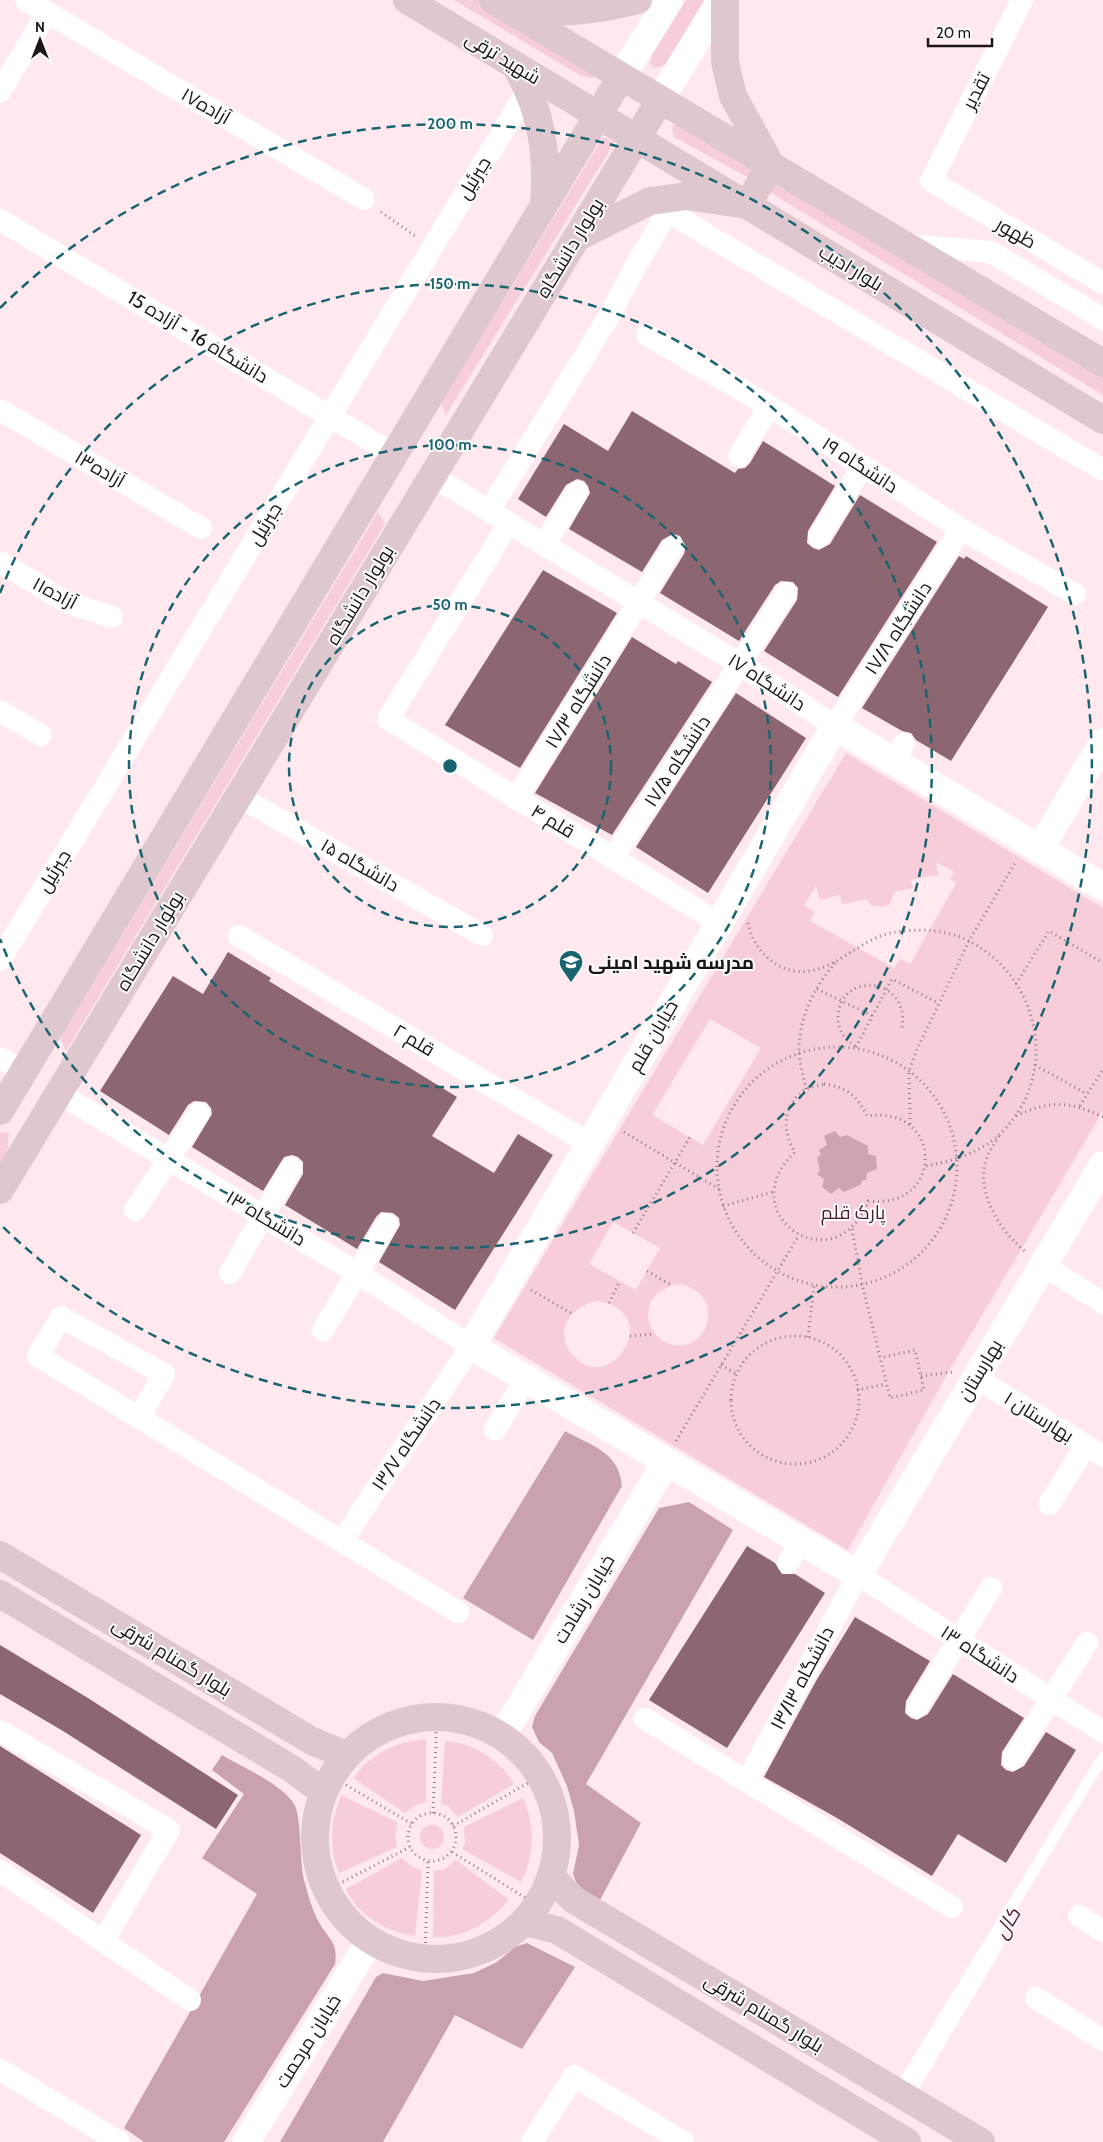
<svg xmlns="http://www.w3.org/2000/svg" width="1103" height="2142" font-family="Cabin,Cairo,sans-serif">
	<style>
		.green { fill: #f6cdd8; fill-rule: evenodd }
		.forest { fill: #caa2ad }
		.water { fill: #cda4af }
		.building { fill: #8c6772 }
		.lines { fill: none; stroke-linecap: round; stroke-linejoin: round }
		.path { stroke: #8e7f83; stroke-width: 3; stroke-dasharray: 1 4; stroke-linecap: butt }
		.service { stroke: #fff; stroke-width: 11 }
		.minor { stroke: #fff; stroke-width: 22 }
		.tertiary { stroke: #fff; stroke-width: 28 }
		.secondary { stroke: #dec7ce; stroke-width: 28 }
		.ring { fill: none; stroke: #1a6470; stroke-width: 2.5; stroke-dasharray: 9 6 }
		.labels { text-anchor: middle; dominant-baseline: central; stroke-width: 4; stroke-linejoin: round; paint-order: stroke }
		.street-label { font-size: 19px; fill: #1c1517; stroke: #fcfcfc }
		.poi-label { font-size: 19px; font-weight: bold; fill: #1c1517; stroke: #fcfcfc; text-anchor: start }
		.park-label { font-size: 19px; fill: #4e1b2e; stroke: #fcfcfc }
		.water-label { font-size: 20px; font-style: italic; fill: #532032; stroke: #fcfcfc }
		.centre { fill: #1a6470; stroke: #fcfcfc; stroke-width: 2.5 }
		.ring-label { font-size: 15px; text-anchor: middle; font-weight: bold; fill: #1a6470; stroke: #fcfcfc; stroke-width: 4; stroke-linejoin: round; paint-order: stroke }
	</style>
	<rect width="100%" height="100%" fill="#ffe8ee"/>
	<!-- green -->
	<path class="green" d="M 454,0 L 478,0 L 592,67 L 596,74 L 593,78 L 581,76 Z
		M 686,0 L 705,0 L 666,65 L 654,68 L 650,63 L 652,55 Z
		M 681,124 L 756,167 L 749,178 L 674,137 L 672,129 L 674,125 Z
		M 603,137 L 615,142 L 446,415 L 441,403 Z
		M 774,177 L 1103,376 L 1103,395 L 766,190 Z
		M 378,512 L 385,524 L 66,1051 L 60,1038 Z
		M 846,753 L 1103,908 L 1103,1111 L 949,1371 L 848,1550 L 494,1338 ZM 936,862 L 954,872 L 950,879 L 956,883 L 910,964 L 900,959 L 894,968 L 810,921 L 815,912 L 804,906 L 816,886 L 820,900 L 840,895 L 842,904 L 867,899 L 870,905 L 883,907 L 890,904 L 894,892 L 913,888 L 911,880 L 938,875 ZM 710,1019 L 761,1048 L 703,1145 L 652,1115 ZM 613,1222 L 660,1248 L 636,1290 L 589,1264 ZM 681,1284 C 731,1297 704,1361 665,1342 C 657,1338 651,1330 649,1321 C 645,1299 661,1286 681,1284 ZM 598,1301 C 667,1313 608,1401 571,1353 C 553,1330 573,1304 598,1301 Z
		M 9,1132 L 7,1152 L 0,1163 L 0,1133 Z
		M 426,1739 L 426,1802 L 414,1806 L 405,1813 L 353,1778 C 371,1754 397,1741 426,1739 Z
		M 445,1741 C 474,1743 500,1760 514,1784 L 458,1817 L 448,1806 L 441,1804 Z
		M 341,1795 L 398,1823 L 395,1835 L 397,1847 L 339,1873 C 328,1847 331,1821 341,1795 Z
		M 523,1798 C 536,1825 534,1856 521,1882 L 462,1849 L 465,1844 L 464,1827 Z
		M420 1837a12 12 0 1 1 24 0a12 12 0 1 1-24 0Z
		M 402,1858 L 411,1866 L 422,1871 L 415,1936 C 387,1932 358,1916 346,1889 Z
		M 456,1860 L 509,1900 C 490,1922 464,1939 433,1937 L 434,1871 L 445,1869 Z"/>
	<!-- forest -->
	<path class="forest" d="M 565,1431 C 592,1446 619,1452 622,1486 L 533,1640 L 463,1598 Z
		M 689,1502 L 733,1530 L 586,1784 L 641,1823 L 599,1902 L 577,1884 L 573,1874 L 579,1845 L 574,1811 L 567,1786 L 552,1753 L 539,1742 L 532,1727 L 535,1716 L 659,1508 Z
		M 222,1755 C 242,1767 282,1784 294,1804 C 302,1817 299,1861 304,1880 C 308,1894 312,1911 320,1924 C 330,1941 338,1942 335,1964 L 224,2142 L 144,2142 L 124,2128 L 257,1894 L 202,1858 L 244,1794 L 212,1770 Z
		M 527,1943 L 575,1967 L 522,2049 L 455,2015 L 383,2142 L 280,2142 L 376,1977 L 383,1973 L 423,1981 L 474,1973 L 497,1962 L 515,1947 Z"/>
	<!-- water -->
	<path class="water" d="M 835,1131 L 840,1137 L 847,1135 L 868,1146 L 868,1154 L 876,1156 L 877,1169 L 867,1173 L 866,1180 L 863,1180 L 860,1185 L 844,1192 L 839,1188 L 831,1194 L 822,1187 L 824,1179 L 817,1174 L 820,1170 L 817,1158 L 821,1154 L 819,1150 L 827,1145 L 824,1136 Z"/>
	<!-- building -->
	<path class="building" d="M 632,411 L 735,473 L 738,469 L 745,468 L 750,463 L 763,441 L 835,486 L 808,531 L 807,543 L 813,548 L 819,550 L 830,544 L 860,495 L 937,542 L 838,697 L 764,651 L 797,600 L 798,588 L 793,582 L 781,581 L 775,585 L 739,641 L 660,593 L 684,554 L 686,547 L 680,536 L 673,534 L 662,540 L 642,572 L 569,529 L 590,493 L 588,486 L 584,481 L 577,479 L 566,485 L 546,517 L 518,499 L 564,424 L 608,451 Z
		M 959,556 L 964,559 L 966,556 L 1048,607 L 951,761 L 916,740 L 911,733 L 902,731 L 862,708 Z
		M 543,570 L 617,613 L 520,768 L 445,725 Z
		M 632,637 L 676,664 L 678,661 L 712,682 L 612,835 L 535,793 Z
		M 736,693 L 806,738 L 708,893 L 636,847 Z
		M 228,952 L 271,978 L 269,981 L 457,1097 L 432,1136 L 494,1173 L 518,1134 L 553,1155 L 455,1310 L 379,1262 L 400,1225 L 399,1218 L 393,1213 L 381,1212 L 376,1217 L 357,1249 L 285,1205 L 303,1174 L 303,1162 L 298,1157 L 292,1155 L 284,1157 L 263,1191 L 192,1147 L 212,1114 L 211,1108 L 206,1102 L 194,1101 L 188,1105 L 169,1135 L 100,1091 L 173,976 L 203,994 Z
		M 747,1546 L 775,1563 L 782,1574 L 795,1574 L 825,1593 L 727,1748 L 649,1700 Z
		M 855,1617 L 930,1661 L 906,1701 L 905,1713 L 911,1718 L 917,1720 L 928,1714 L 953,1674 L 1024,1718 L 1002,1752 L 1001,1765 L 1006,1770 L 1013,1772 L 1024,1766 L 1046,1732 L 1076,1750 L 1006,1863 L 958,1834 L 932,1876 L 837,1818 L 764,1777 L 816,1681 Z
		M 0,1645 L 88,1698 L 238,1795 L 216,1829 L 63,1731 L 0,1694 Z
		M 0,1746 L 141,1835 L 93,1913 L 0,1853 Z"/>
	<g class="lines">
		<!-- path -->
		<path class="path" d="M 381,212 L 415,236
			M 748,923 C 755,958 789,982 824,967 C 847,958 866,938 891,933 C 916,928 946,929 969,941 C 1041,978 1060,1076 1001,1133 C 981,1153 952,1161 926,1166
			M 1016,984 L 1049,931 L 1103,963
			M 817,989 L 873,1016
			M 855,1046 C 845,1039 838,1031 838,1018 C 838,971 910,975 902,1028
			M717 1167a120 120 0 1 1 240 0a120 120 0 1 1-240 0Z
			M 856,1047 L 892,979 L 938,1003
			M 1035,1065 L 1087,1094
			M 824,1084 C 846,1087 858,1096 867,1116 C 943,1104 946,1210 868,1201 C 836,1286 729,1214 795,1152 C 782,1132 782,1104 805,1090 C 810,1087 818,1086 824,1084 Z
			M 806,1089 C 804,1077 799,1063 799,1050 C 799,1017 814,987 836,962
			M 1080,1106 L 1103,1069
			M 1016,1116 C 1050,1100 1069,1101 1103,1117
			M 910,1124 L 909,1071 L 917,1049 L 969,941 L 1016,861
			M 624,1132 L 719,1189
			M 999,1136 C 996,1142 992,1147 989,1153 C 972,1186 998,1230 1025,1251
			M 723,1206 L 773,1192
			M 852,1229 L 862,1284 L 890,1398 L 924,1390 L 915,1350 L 880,1358
			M 633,1233 L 690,1137
			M 647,1271 L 671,1285
			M 531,1290 L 571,1313
			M 609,1303 L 620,1281
			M 630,1336 L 655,1334
			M731 1400a64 64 0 1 1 128 0a64 64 0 1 1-128 0Z
			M 808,1337 L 814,1286
			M 721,1365 L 736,1374
			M 921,1376 L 952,1372
			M 857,1390 L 886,1384
			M 676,1441 L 799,1235
			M 346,1785 L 412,1824
			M408 1837a24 24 0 1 1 48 0a24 24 0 1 1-48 0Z
			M 433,1813 L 437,1716
			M 453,1826 L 540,1776
			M 452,1852 L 526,1898
			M 325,1891 L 410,1847
			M 425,1958 L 428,1861"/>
		<!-- service -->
		<path class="service" d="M 905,2081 L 1103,1757
			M 913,2088 L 999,1943"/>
		<!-- minor -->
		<path class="minor" d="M 26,0 L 364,199
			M 1022,0 L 931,181 L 1103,283
			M 0,92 L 47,13
			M 650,201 L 1103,470
			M 0,220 L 395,455
			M 906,245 L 991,252 L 1103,319
			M 647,335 L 769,406 L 961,529 L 1075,594
			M 0,410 L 201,528
			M 739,456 L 769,406
			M 432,476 L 741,665 L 835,726 L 961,529
			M 489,511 L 611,313 L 640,258 L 668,212
			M 509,523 L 388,719 L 719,923
			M 819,537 L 862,467
			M 544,544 L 577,492
			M 0,562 L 68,603 L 112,617
			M 0,711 L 41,735
			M 893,761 L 904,744
			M 238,796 L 482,935
			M 516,799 L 673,547
			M 613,858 L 786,593
			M 239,936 L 590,1144
			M 0,960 L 529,88
			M 0,1058 L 24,1072
			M 59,1093 L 357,1273 L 471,1346 L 342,1541
			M 135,1210 L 199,1113
			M 1043,1265 L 1103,1303
			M 230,1273 L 291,1168
			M 323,1330 L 387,1224
			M 976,1378 L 1103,1456
			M 139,1418 L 164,1374 L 61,1317 L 38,1356 C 178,1442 318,1527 458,1612
			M 495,1430 L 526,1378
			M 1049,1504 L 1086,1446
			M 788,1563 L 801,1542
			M 917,1707 L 991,1588
			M 645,1719 L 952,1907
			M 0,1731 L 169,1830 L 103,1941
			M 1013,1759 L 1087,1643
			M 747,1781 L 858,1575 L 1103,1732
			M 0,1871 L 190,2000
			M 1079,1916 L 1103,1931
			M 1036,1998 L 1103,2040
			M 0,2070 L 119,2142
			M 532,2142 L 574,2076 L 683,2142"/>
		<!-- tertiary -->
		<path class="tertiary" d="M 621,77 L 669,0
			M 660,100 L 721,0
			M 1040,849 L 1103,742
			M 1103,887 L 835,726 L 471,1346 L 858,1575 L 1103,1165
			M 502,1736 L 666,1462
			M 246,2142 L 370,1941"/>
		<!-- secondary -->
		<path class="secondary" d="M 407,0 L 1103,420
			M 493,0 L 1103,363
			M 513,11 C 560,13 592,12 638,0
			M 516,67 C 542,110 548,155 544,205
			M 576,238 L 650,201 L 687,196 L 747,205 L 771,165 L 733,96 L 725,62 L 725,0
			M 0,1111 L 621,77
			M 0,1190 L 660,100
			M 0,1555 L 312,1741 L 346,1755
			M 0,1594 L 292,1769 L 323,1792
			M315 1838a121 121 0 1 1 242 0a121 121 0 1 1-242 0Z
			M 551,1877 L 574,1900 L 981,2142
			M 524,1922 L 557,1930 L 907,2142"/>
	</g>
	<!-- distance rings -->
	<g class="ring">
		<circle cx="450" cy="766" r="161"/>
		<circle cx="450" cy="766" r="321"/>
		<path d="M0 593A482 482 0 1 1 0 939"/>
		<path d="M0 308A642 642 0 1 1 0 1224"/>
	</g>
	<!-- icons -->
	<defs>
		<symbol id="school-pin" viewBox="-11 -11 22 30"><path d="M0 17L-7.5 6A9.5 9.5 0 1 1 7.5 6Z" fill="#1a6470" stroke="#fcfcfc"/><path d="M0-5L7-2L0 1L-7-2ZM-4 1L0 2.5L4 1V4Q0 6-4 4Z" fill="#fff"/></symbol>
	</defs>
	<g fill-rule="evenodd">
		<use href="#school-pin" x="557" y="948" width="28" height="38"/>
	</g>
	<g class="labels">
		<!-- street labels -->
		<g class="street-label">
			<text transform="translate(503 58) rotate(31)">شهید ترقی</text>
			<text transform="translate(976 91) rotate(-63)">تقدیر</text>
			<text transform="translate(206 106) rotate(30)">آزاده۱۷</text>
			<text transform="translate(474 178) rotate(-59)">جبرئیل</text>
			<text transform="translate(1016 233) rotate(30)">ظهور</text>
			<text transform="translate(570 248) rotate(-59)">بولوار دانشگاه</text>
			<text transform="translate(851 268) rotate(31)">بلوار ادیب</text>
			<text transform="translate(198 337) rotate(31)">دانشگاه 16 - آزاده 15</text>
			<text transform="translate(860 465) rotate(33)">دانشگاه ۱۹</text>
			<text transform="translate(100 469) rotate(30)">آزاده۱۳</text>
			<text transform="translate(265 524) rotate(-59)">جبرئیل</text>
			<text transform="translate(55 593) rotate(28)">آزاده۱۱</text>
			<text transform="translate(360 595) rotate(-59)">بولوار دانشگاه</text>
			<text transform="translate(898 628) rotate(-57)">دانشگاه ۱۷/۸</text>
			<text transform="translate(767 682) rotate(33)">دانشگاه ۱۷</text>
			<text transform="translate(578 701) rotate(-58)">دانشگاه ۱۷/۳</text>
			<text transform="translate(677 761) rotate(-57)">دانشگاه ۱۷/۵</text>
			<text transform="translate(553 821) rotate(31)">قلم ۴</text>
			<text transform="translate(360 865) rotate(30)">دانشگاه ۱۵</text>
			<text transform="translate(54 871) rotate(-59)">جبرئیل</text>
			<text transform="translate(150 941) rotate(-59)">بولوار دانشگاه</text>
			<text transform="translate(653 1036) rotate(-60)">خیابان قلم</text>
			<text transform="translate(414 1040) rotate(31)">قلم ۲</text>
			<text transform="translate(266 1218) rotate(31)">دانشگاه ۱۳</text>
			<text transform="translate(980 1370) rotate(-59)">بهارستان</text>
			<text transform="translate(1039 1417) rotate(32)">بهارستان ۱</text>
			<text transform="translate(406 1444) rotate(-56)">دانشگاه ۱۳/۷</text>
			<text transform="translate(584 1599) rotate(-59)">خیابان رشادت</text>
			<text transform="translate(980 1654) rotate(33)">دانشگاه ۱۳</text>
			<text transform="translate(172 1657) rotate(31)">بلوار گمنام شرقی</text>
			<text transform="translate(802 1678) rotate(-62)">دانشگاه ۱۳/۱۳</text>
			<text transform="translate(764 2013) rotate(31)">بلوار گمنام شرقی</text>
			<text transform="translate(308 2041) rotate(-58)">خیابان مرحمت</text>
		</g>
		<!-- poi labels -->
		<g class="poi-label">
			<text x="588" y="962">مدرسه شهید امینی</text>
		</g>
		<!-- park labels -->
		<g class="park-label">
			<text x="853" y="1212">پارک قلم</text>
		</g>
		<!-- water labels -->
		<g class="water-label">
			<text transform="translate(1007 1923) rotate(-59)">کال</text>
		</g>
	</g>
	<circle cx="450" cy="766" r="8" class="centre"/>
	<g class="ring-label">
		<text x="450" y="129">200 m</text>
		<text x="450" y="289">150 m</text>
		<text x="450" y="450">100 m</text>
		<text x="450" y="610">50 m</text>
	</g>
	<!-- north arrow -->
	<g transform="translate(40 40)" stroke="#fcfcfc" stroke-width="4" paint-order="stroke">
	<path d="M0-4L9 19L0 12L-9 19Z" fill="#1c1517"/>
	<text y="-8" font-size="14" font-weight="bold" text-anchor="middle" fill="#1c1517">N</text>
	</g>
	<!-- scale -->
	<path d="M928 38v8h64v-8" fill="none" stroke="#1c1517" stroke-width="2.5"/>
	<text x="936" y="38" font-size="15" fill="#1c1517" stroke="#fcfcfc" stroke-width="4" paint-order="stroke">20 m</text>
</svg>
